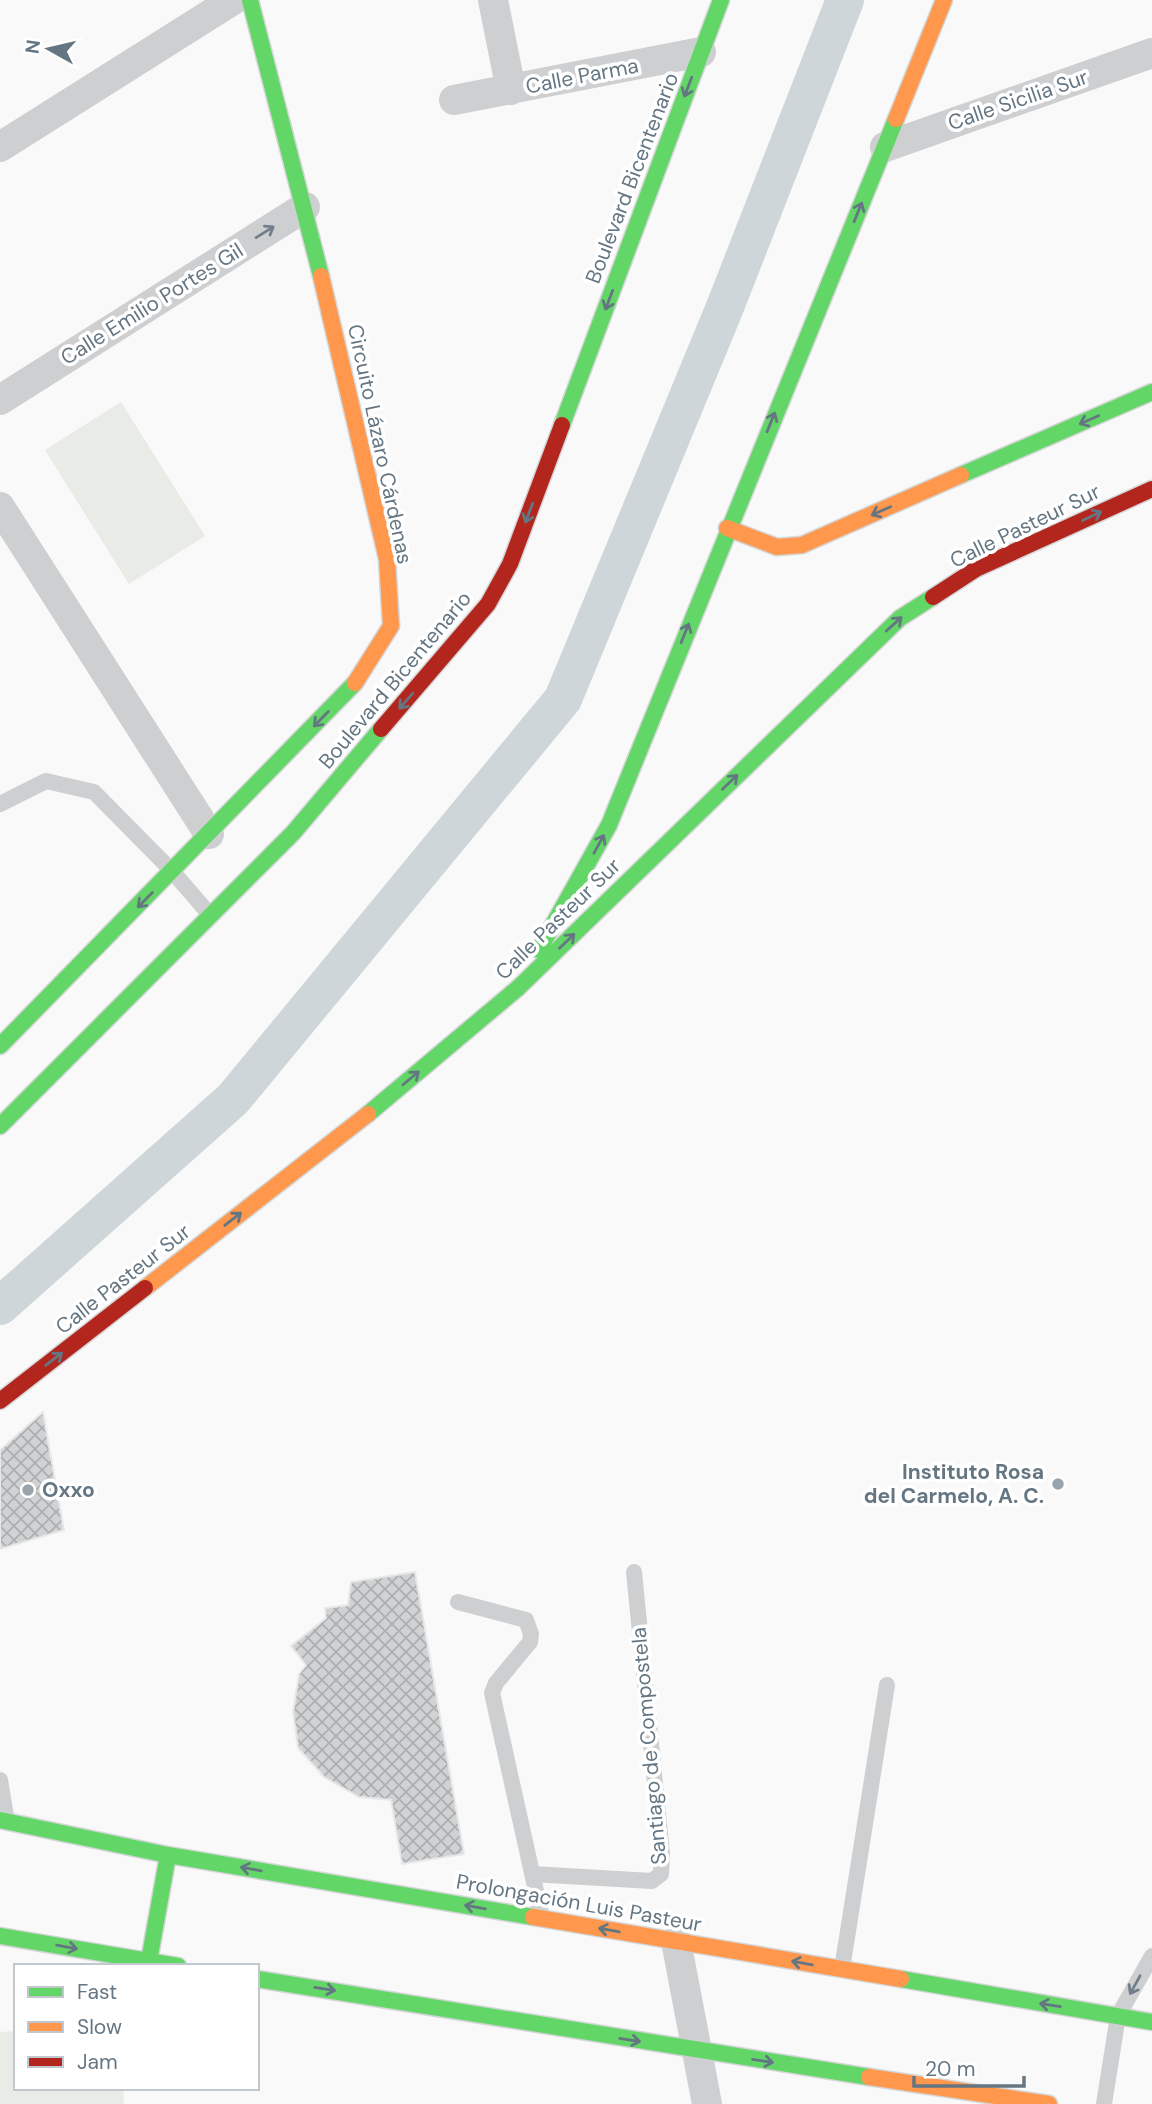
<svg xmlns="http://www.w3.org/2000/svg" width="1152" height="2104" font-family="'DM Sans',sans-serif">
	<style>
		.pitch { fill: #e8ebe6 }
		.lines { fill: none; stroke-linecap: round; stroke-linejoin: round }
		.canal { stroke: #ced6d9; stroke-width: 38 }
		.building { fill: url(#building-cross-hatch); stroke: #e8e8e8; stroke-width: 2 }
		.fast-casing { stroke: #d5d6d7; stroke-width: 19 }
		.slow-casing { stroke: #d5d6d7; stroke-width: 19 }
		.jam-casing { stroke: #d5d6d7; stroke-width: 19 }
		.lane { stroke: #cecfd0; stroke-width: 16 }
		.street { stroke: #cecfd0; stroke-width: 30 }
		.fast { stroke: #63d668; stroke-width: 16 }
		.slow { stroke: #ff974d; stroke-width: 16 }
		.jam { stroke: #b3261e; stroke-width: 16 }
		.oneway { stroke: #657683 }
		.oneway2 { stroke: #707f8b }
		.poi-dot { fill: #99a4ac; stroke: #fff; stroke-width: 2.5 }
		.labels { text-anchor: middle; dominant-baseline: central; stroke-width: 7; stroke-linejoin: round; paint-order: stroke }
		.street-label { font-size: 21px; fill: #657683; stroke: #fff }
		.poi-label { font-size: 21px; font-weight: bold; fill: #657683; stroke: #fff; text-anchor: end }
	</style>
	<defs>
		<pattern id="building-cross-hatch" width="8" height="8" patternUnits="userSpaceOnUse" patternTransform="scale(1.75)"><rect width="8" height="8" fill="#d0d2d3"/><path d="M0 0l8 8M0 8l8-8" fill="none" stroke="#acafb1"/></pattern>
	</defs>
	<rect width="100%" height="100%" fill="#f9f9f9"/>
	<!-- pitch -->
	<path class="pitch" d="M 121,402 L 205,536 L 129,584 L 45,450 Z
		M 16,2031 L 16,2088 L 123,2088 L 124,2104 L 0,2104 L 0,2032 Z"/>
	<g class="lines">
		<!-- canal -->
		<path class="canal" d="M 0,1306 L 233,1099 L 563,699 L 725,307 L 845,0"/>
	</g>
	<!-- building -->
	<path class="building" d="M 43,1412 L 64,1530 L 0,1549 L 0,1450 Z
		M 415,1572 L 464,1854 L 402,1864 L 391,1800 L 359,1797 L 324,1777 L 298,1748 L 293,1712 L 299,1674 L 306,1665 L 291,1646 L 326,1618 L 325,1608 L 348,1605 L 351,1582 Z"/>
	<g class="lines">
		<defs>
			<path id="fast" d="M 250,0 L 321,276
				M 562,425 L 721,0
				M 961,475 L 1152,392
				M 539,950 L 609,825 L 896,119
				M 0,1046 L 355,683
				M 368,1114 L 518,988 L 900,618 L 933,597
				M 0,1126 L 293,833 L 381,729
				M 0,1820 L 168,1855 L 533,1917
				M 0,1936 L 178,1966
				M 149,1961 L 168,1855
				M 257,1979 L 869,2077
				M 901,1979 L 1152,2022"/>
			<path id="slow" d="M 896,119 L 944,0
				M 321,276 L 387,559 L 391,626 L 355,683
				M 727,528 L 777,547 L 802,545 L 961,475
				M 145,1288 L 368,1114
				M 533,1917 L 901,1979
				M 869,2077 L 1049,2104"/>
			<path id="jam" d="M 933,597 L 976,569 L 1152,489
				M 381,729 L 488,604 L 510,564 L 562,425
				M 0,1401 L 145,1288"/>
		</defs>
		<!-- fast casing -->
		<use href="#fast" class="fast-casing"/>
		<!-- slow casing -->
		<use href="#slow" class="slow-casing"/>
		<!-- jam casing -->
		<use href="#jam" class="jam-casing"/>
		<!-- lane -->
		<path class="lane" d="M 0,804 L 46,781 L 94,792 L 173,872 L 210,915
			M 458,1602 L 526,1620 L 531,1634 L 530,1642 L 496,1683 L 492,1693 L 542,1918
			M 0,1780 L 7,1822
			M 532,1874 L 652,1881 L 661,1874 L 662,1854 L 634,1572
			M 842,1969 L 887,1685
			M 1104,2104 L 1118,2016 L 1152,1956"/>
		<!-- street -->
		<path class="street" d="M 493,0 L 511,90
			M 454,100 L 701,52
			M 0,147 L 233,0
			M 885,147 L 1152,53
			M 0,400 L 305,207
			M 0,507 L 209,834
			M 676,1941 L 707,2104"/>
		<!-- fast -->
		<use href="#fast" class="fast"/>
		<!-- slow -->
		<use href="#slow" class="slow"/>
		<!-- jam -->
		<use href="#jam" class="jam"/>
	</g>
	<!-- one-way arrows -->
	<defs><path id="oneway-shaft" d="M-6 0H5M1.5-3L5.5 0L1.5 3" fill="none" stroke-width="1.6" stroke-linecap="round" stroke-linejoin="round" transform="scale(1.75)"/></defs>
	<g class="oneway">
		<use href="#oneway-shaft" transform="translate(688 87) rotate(111)"/>
		<use href="#oneway-shaft" transform="translate(858 212) rotate(-68)"/>
		<use href="#oneway-shaft" transform="translate(609 300) rotate(111)"/>
		<use href="#oneway-shaft" transform="translate(1089 420) rotate(156)"/>
		<use href="#oneway-shaft" transform="translate(771 422) rotate(-68)"/>
		<use href="#oneway-shaft" transform="translate(881 511) rotate(156)"/>
		<use href="#oneway-shaft" transform="translate(529 513) rotate(111)"/>
		<use href="#oneway-shaft" transform="translate(1092 516) rotate(-25)"/>
		<use href="#oneway-shaft" transform="translate(894 624) rotate(-42)"/>
		<use href="#oneway-shaft" transform="translate(685 633) rotate(-68)"/>
		<use href="#oneway-shaft" transform="translate(406 701) rotate(131)"/>
		<use href="#oneway-shaft" transform="translate(321 719) rotate(134)"/>
		<use href="#oneway-shaft" transform="translate(730 782) rotate(-44)"/>
		<use href="#oneway-shaft" transform="translate(599 844) rotate(-61)"/>
		<use href="#oneway-shaft" transform="translate(145 900) rotate(135)"/>
		<use href="#oneway-shaft" transform="translate(567 941) rotate(-44)"/>
		<use href="#oneway-shaft" transform="translate(411 1078) rotate(-40)"/>
		<use href="#oneway-shaft" transform="translate(233 1219) rotate(-38)"/>
		<use href="#oneway-shaft" transform="translate(54 1359) rotate(-38)"/>
		<use href="#oneway-shaft" transform="translate(251 1869) rotate(-170)"/>
		<use href="#oneway-shaft" transform="translate(475 1907) rotate(-170)"/>
		<use href="#oneway-shaft" transform="translate(609 1930) rotate(-170)"/>
		<use href="#oneway-shaft" transform="translate(67 1947) rotate(10)"/>
		<use href="#oneway-shaft" transform="translate(802 1963) rotate(-170)"/>
		<use href="#oneway-shaft" transform="translate(325 1989) rotate(9)"/>
		<use href="#oneway-shaft" transform="translate(1050 2005) rotate(-171)"/>
		<use href="#oneway-shaft" transform="translate(630 2040) rotate(9)"/>
		<use href="#oneway-shaft" transform="translate(763 2061) rotate(9)"/>
	</g>
	<g class="oneway2">
		<use href="#oneway-shaft" transform="translate(265 232) rotate(-32)"/>
		<use href="#oneway-shaft" transform="translate(1135 1985) rotate(119)"/>
	</g>
	<!-- markers -->
	<g class="poi-dot">
		<circle cx="1058" cy="1484" r="7"/>
		<circle cx="28" cy="1490" r="7"/>
	</g>
	<g class="labels">
		<!-- street labels -->
		<g class="street-label">
			<text transform="translate(582 76) rotate(-11)">Calle Parma</text>
			<text transform="translate(1018 100) rotate(-19)">Calle Sicilia Sur</text>
			<text transform="translate(632 178) rotate(-69)">Boulevard Bicentenario</text>
			<text transform="translate(152 304) rotate(-32)">Calle Emilio Portes Gil</text>
			<text transform="translate(380 444) rotate(78)">Circuito Lázaro Cárdenas</text>
			<text transform="translate(1025 526) rotate(-26)">Calle Pasteur Sur</text>
			<text transform="translate(395 680) rotate(-50)">Boulevard Bicentenario</text>
			<text transform="translate(558 919) rotate(-44)">Calle Pasteur Sur</text>
			<text transform="translate(123 1279) rotate(-38)">Calle Pasteur Sur</text>
			<text transform="translate(649 1746) rotate(-95)">Santiago de Compostela</text>
			<text transform="translate(579 1903) rotate(10)">Prolongación Luis Pasteur</text>
		</g>
		<!-- poi labels -->
		<g class="poi-label">
			<text x="1044" y="1472">Instituto Rosa<tspan x="1044" dy="24">del Carmelo, A. C.</tspan></text>
			<text x="42" y="1490" text-anchor="start">Oxxo</text>
		</g>
	</g>
	<!-- legend -->
	<rect x="14" y="1964" width="245" height="126" fill="#ffffff" stroke="#c1c8cd" stroke-width="2"/>
	<rect x="28" y="1987" width="35" height="10" fill="#63d668" stroke="#c1c8cd" stroke-width="2"/>
	<text x="77" y="1999" font-size="21" fill="#657683">Fast</text>
	<rect x="28" y="2022" width="35" height="10" fill="#ff974d" stroke="#c1c8cd" stroke-width="2"/>
	<text x="77" y="2034" font-size="21" fill="#657683">Slow</text>
	<rect x="28" y="2057" width="35" height="10" fill="#b3261e" stroke="#c1c8cd" stroke-width="2"/>
	<text x="77" y="2069" font-size="21" fill="#657683">Jam</text>
	<!-- north arrow -->
	<g transform="translate(49 49) rotate(278)" stroke="#ffffff" stroke-width="5" paint-order="stroke">
	<path d="M0-5L12 26L0 18L-12 26Z" fill="#657683"/>
	<text y="-10" font-size="19" font-weight="bold" text-anchor="middle" fill="#657683">N</text>
	</g>
	<!-- scale -->
	<path d="M914 2076v10h110v-10" fill="none" stroke="#657683" stroke-width="3.5"/>
	<text x="925" y="2076" font-size="21" fill="#657683" stroke="#ffffff" stroke-width="5" paint-order="stroke">20 m</text>
</svg>
